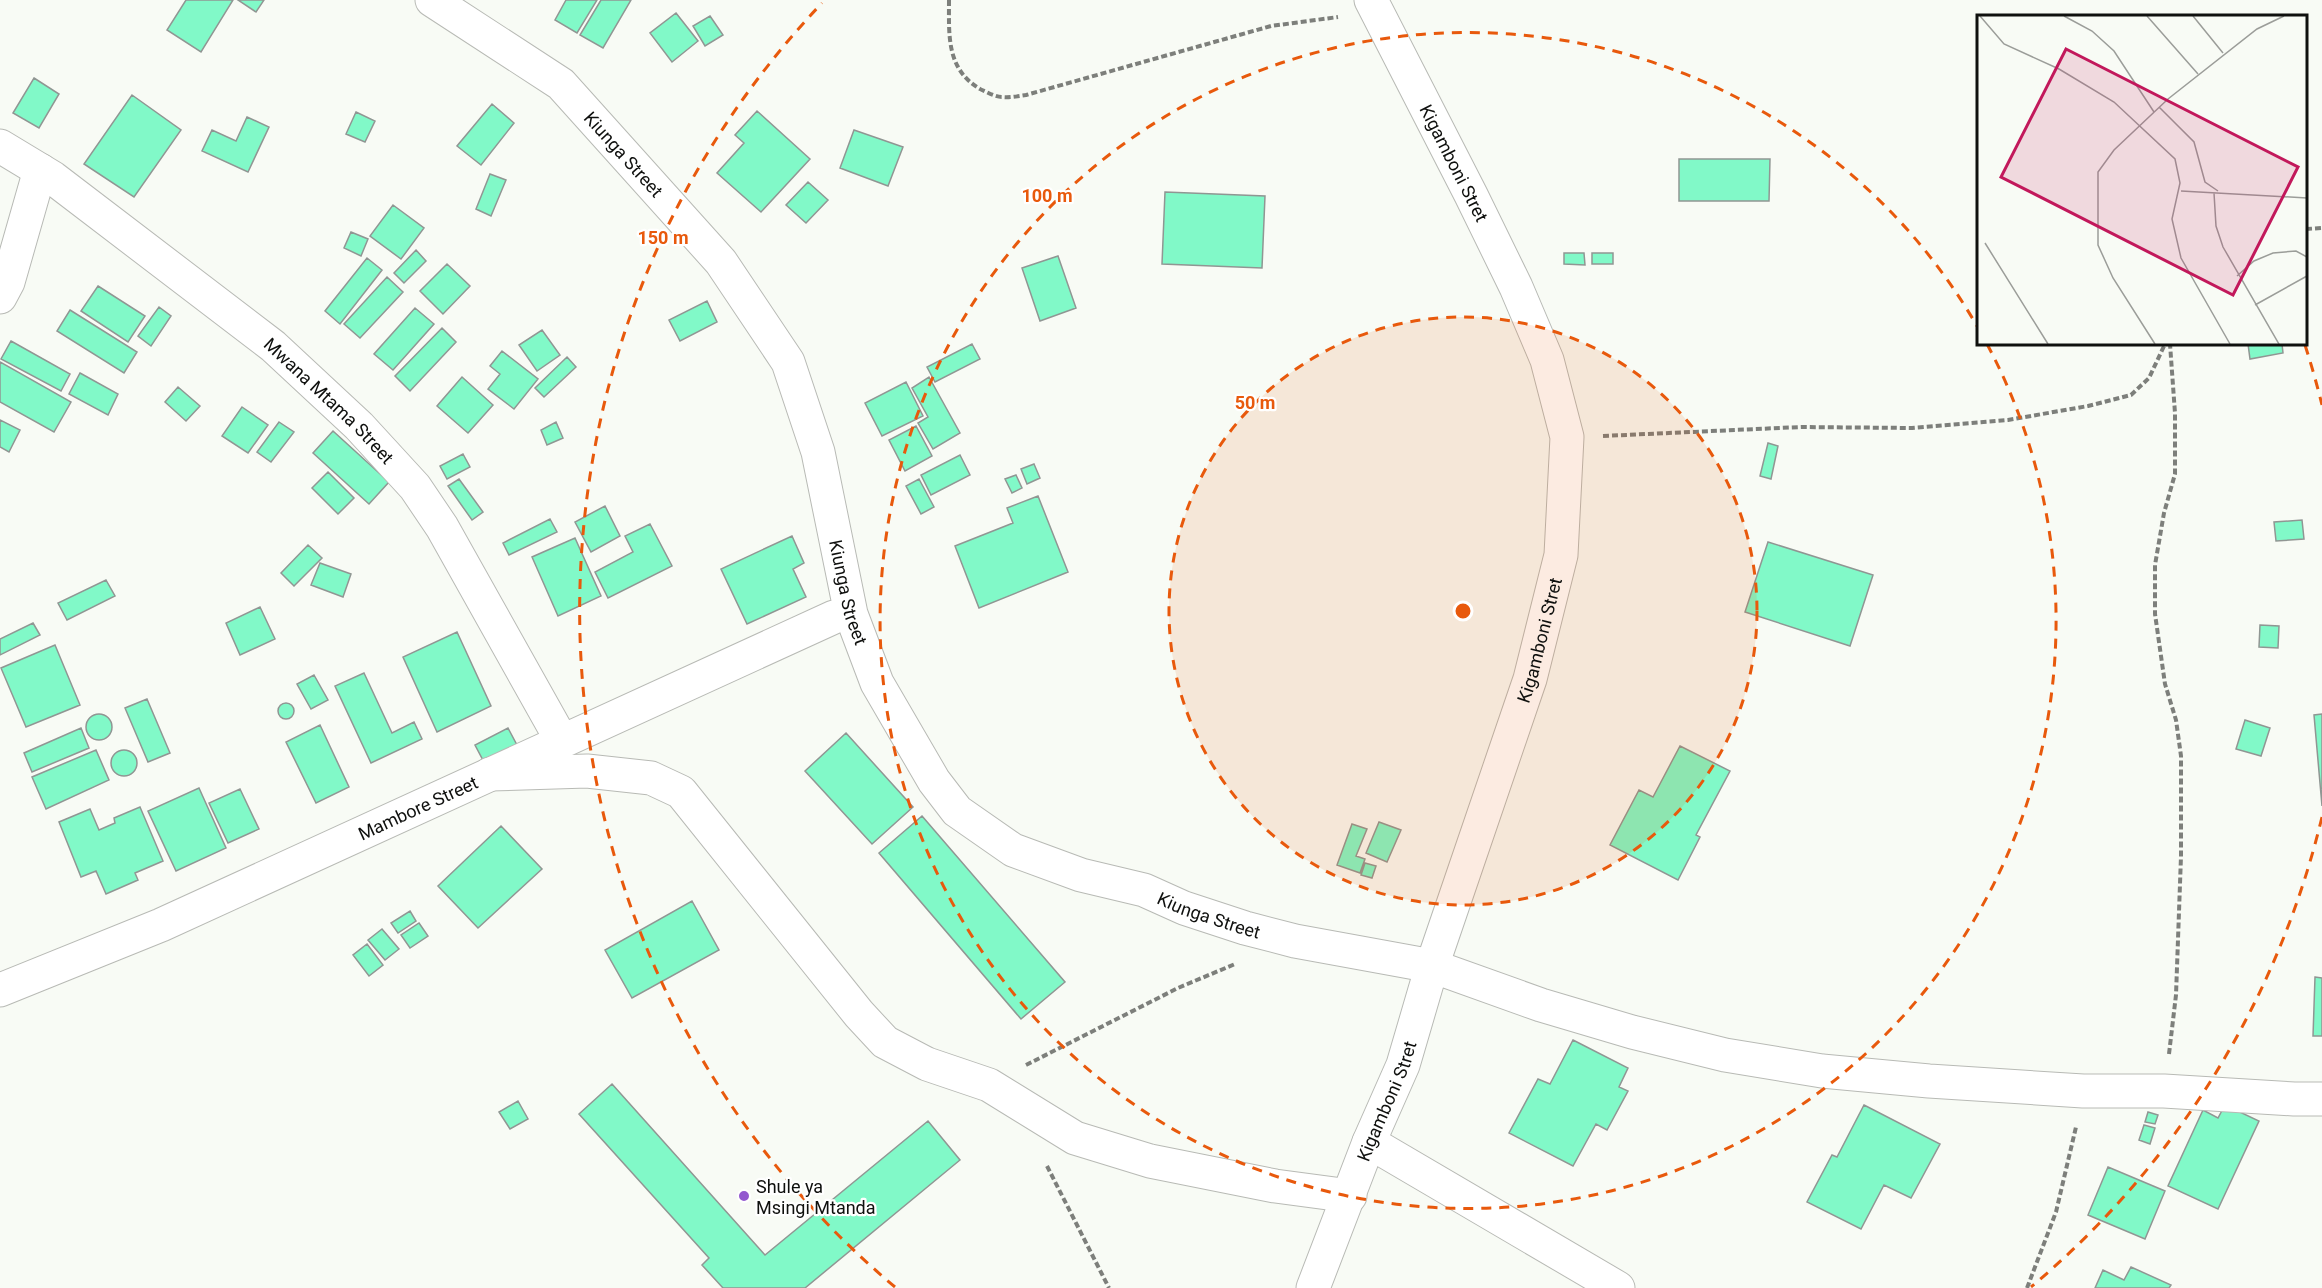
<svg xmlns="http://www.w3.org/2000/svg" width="2322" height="1288" font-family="Roboto,sans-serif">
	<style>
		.building { fill: #81f9c8; stroke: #909693; stroke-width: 1.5 }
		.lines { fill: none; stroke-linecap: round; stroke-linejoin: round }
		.street-casing { stroke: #b8bab5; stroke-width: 35 }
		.path { stroke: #7d7f7b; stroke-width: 4; stroke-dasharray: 6 3; stroke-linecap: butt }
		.street { stroke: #fff; stroke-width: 33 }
		.ring { fill: none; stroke: #e8590c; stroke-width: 3; stroke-dasharray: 10 8 }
		.poi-dot { fill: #9358cf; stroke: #fff; stroke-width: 2 }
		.labels { text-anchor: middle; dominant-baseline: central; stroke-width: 4.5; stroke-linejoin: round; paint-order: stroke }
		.street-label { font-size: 18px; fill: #0f100e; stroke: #fff }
		.poi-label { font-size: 18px; fill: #0f100e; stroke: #fff; text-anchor: start }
		.inset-road { fill: none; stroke: #9b9d99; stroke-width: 1.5 }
		.view { fill: #c2185b; fill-opacity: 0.15; stroke: #c2185b; stroke-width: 3 }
		.inset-edge { fill: none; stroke: #0f100e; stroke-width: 3 }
		.centre { fill: #e8590c; stroke: #fff; stroke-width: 3 }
		.ring-label { font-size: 18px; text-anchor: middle; font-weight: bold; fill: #e8590c; stroke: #fff; stroke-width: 4.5; stroke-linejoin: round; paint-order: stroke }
	</style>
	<rect width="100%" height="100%" fill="#f8fbf5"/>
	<!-- building -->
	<path class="building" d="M 186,0 L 233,0 L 201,52 L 167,30 Z
		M 238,0 L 264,0 L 256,12 Z
		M 566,0 L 597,0 L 577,33 L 555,20 Z
		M 601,0 L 631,0 L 603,48 L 580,35 Z
		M 676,13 L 698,41 L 672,62 L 650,33 Z
		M 710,16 L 723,35 L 705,46 L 693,26 Z
		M 34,78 L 59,94 L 39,128 L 13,113 Z
		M 132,95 L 181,130 L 134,197 L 84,164 Z
		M 492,104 L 514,123 L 481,165 L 457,146 Z
		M 757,111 L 810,159 L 761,212 L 717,173 L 744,143 L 735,135 Z
		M 356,112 L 375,121 L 365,142 L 346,134 Z
		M 247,117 L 269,127 L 248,172 L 202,151 L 212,130 L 236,141 Z
		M 854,130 L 903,147 L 888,186 L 840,168 Z
		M 1679,159 L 1770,159 L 1769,201 L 1679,201 Z
		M 490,174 L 506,180 L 491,216 L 476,209 Z
		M 808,182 L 828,200 L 806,223 L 786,205 Z
		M 1165,192 L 1265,196 L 1262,268 L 1162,264 Z
		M 393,205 L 424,228 L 401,259 L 370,236 Z
		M 351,232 L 368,239 L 361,256 L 344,248 Z
		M 416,250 L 426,261 L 404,283 L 394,273 Z
		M 1564,253 L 1584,253 L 1585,265 L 1564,264 Z
		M 1592,253 L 1613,253 L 1613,264 L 1592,264 Z
		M 1058,256 L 1076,308 L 1040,321 L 1022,268 Z
		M 367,258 L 382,270 L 340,324 L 325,311 Z
		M 447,264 L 470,286 L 443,314 L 420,291 Z
		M 387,277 L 403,292 L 360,338 L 344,324 Z
		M 98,286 L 145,316 L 128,342 L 81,311 Z
		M 707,301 L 717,322 L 680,341 L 669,320 Z
		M 159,307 L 171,316 L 151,346 L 138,336 Z
		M 415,308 L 434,324 L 393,370 L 374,354 Z
		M 70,310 L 137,352 L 124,373 L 57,331 Z
		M 442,328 L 456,342 L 410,391 L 395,376 Z
		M 542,330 L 560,355 L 537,371 L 519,345 Z
		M 11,341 L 70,374 L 61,391 L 1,359 Z
		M 972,344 L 980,359 L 935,382 L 927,367 Z
		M 2248,344 L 2282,344 L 2283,353 L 2250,359 Z
		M 502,351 L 538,379 L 514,409 L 488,389 L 500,374 L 490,366 Z
		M 567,357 L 576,367 L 544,397 L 535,388 Z
		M 0,362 L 71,402 L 54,432 L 0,402 Z
		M 80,373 L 118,394 L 108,415 L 69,394 Z
		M 462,377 L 493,405 L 468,433 L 437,406 Z
		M 929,377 L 960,433 L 933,449 L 918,423 L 928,417 L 912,388 Z
		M 906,382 L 923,416 L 882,436 L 865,403 Z
		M 178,387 L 200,406 L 186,421 L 165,402 Z
		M 242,407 L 268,425 L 248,453 L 222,436 Z
		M 0,420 L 20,430 L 9,452 L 0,447 Z
		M 279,422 L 294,432 L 271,462 L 257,452 Z
		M 556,422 L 563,438 L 547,445 L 541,430 Z
		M 916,426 L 932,456 L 905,471 L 889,440 Z
		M 333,431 L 389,482 L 369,504 L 313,453 Z
		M 1768,443 L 1778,446 L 1771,479 L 1760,476 Z
		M 463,454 L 470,467 L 447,479 L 440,466 Z
		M 960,455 L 970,475 L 931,495 L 921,475 Z
		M 1034,464 L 1040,478 L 1027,484 L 1021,469 Z
		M 328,472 L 354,498 L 338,514 L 312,488 Z
		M 1016,475 L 1022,488 L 1012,493 L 1005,479 Z
		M 459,479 L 483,512 L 472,520 L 448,486 Z
		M 919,479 L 934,507 L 921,514 L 906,486 Z
		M 1038,496 L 1068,572 L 979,608 L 955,546 L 1013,523 L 1007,508 Z
		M 605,506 L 620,536 L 591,552 L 575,522 Z
		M 550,519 L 557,532 L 509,555 L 503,543 Z
		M 2302,520 L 2304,539 L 2276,541 L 2274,522 Z
		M 650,524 L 672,566 L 608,598 L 595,572 L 633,552 L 625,536 Z
		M 792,536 L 804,563 L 793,569 L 806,597 L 747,624 L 721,569 Z
		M 575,538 L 601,596 L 558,616 L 532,557 Z
		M 1768,542 L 1873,575 L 1850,646 L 1745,612 Z
		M 308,545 L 322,558 L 294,586 L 281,573 Z
		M 320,563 L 351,574 L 343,597 L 311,585 Z
		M 106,580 L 115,596 L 67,620 L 58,603 Z
		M 260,607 L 275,639 L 240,655 L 226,623 Z
		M 33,623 L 40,635 L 0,655 L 0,639 Z
		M 2260,625 L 2279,626 L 2278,648 L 2259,647 Z
		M 457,632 L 491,706 L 437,732 L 403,657 Z
		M 55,645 L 80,705 L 26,727 L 1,668 Z
		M 364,673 L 392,733 L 414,722 L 422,739 L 371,763 L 335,686 Z
		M 314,675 L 328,700 L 311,709 L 297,684 Z
		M 147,699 L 170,753 L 148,762 L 125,708 Z
		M278 711a8 8 0 1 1 16 0a8 8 0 1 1-16 0Z
		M 2322,714 L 2322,806 L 2314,715 Z
		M86 727a13 13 0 1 1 26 0a13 13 0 1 1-26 0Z
		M 2245,720 L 2270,728 L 2261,756 L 2236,749 Z
		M 320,725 L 349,787 L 316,803 L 286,742 Z
		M 81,728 L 89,748 L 32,772 L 24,753 Z
		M 508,728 L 518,747 L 485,764 L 475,745 Z
		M 846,733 L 913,807 L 872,844 L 805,771 Z
		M 1680,746 L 1730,771 L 1696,835 L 1700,837 L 1678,880 L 1610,845 L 1639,790 L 1653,797 Z
		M111 763a13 13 0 1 1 26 0a13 13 0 1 1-26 0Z
		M 96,750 L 109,780 L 46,809 L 32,777 Z
		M 199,788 L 226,848 L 176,871 L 148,811 Z
		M 240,789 L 259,829 L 228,843 L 209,803 Z
		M 140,807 L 163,861 L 135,873 L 138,880 L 106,894 L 96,871 L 81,877 L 59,822 L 90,809 L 99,830 L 115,823 L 114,818 Z
		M 922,816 L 1065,982 L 1021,1019 L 879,853 Z
		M 1379,822 L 1401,830 L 1387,862 L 1366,853 Z
		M 1352,824 L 1367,829 L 1356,856 L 1365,859 L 1360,873 L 1337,865 Z
		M 501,826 L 542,869 L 478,928 L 438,886 Z
		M 1365,863 L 1376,866 L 1372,878 L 1361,875 Z
		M 692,901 L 719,950 L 632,998 L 605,950 Z
		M 410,911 L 416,921 L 398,933 L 391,923 Z
		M 419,923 L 428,936 L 410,948 L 401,935 Z
		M 382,929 L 399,949 L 385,960 L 368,940 Z
		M 367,944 L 383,965 L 369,976 L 353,955 Z
		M 2315,977 L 2322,978 L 2322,1036 L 2313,1036 Z
		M 1573,1040 L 1628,1068 L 1619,1087 L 1628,1091 L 1607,1130 L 1596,1124 L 1573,1166 L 1509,1133 L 1538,1079 L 1550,1084 Z
		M 612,1084 L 765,1255 L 928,1121 L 960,1160 L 805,1288 L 723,1288 L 702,1265 L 709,1258 L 579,1114 Z
		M 518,1101 L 528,1119 L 510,1129 L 499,1112 Z
		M 1864,1105 L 1940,1144 L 1911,1198 L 1884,1185 L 1861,1229 L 1807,1202 L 1832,1155 L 1837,1157 Z
		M 2225,1105 L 2259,1121 L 2218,1209 L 2168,1186 L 2203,1110 L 2218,1118 Z
		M 2148,1112 L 2158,1115 L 2155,1124 L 2145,1122 Z
		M 2144,1125 L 2155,1128 L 2150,1144 L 2139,1140 Z
		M 2108,1167 L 2165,1191 L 2145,1239 L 2088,1215 Z
		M 2131,1267 L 2171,1285 L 2169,1288 L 2095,1288 L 2103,1270 L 2124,1280 Z"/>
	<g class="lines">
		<defs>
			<g id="street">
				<path id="s1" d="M 432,0 L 561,84 L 721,262 L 788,362 L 818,452 L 851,614 L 877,683 L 934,781 L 957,811 L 1013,850 L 1081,875 L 1144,890 L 1184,908 L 1245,928 L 1295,941 L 1432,966 L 1541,1005 L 1632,1032 L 1725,1055 L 1822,1071 L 1929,1081 L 2083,1091 L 2164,1091 L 2294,1099 L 2322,1099"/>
				<path id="s2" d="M 0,146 L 53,178 L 273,346 L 359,426 L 415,487 L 442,527 L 562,741"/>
				<path d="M 0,297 L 8,282 L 40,170"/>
				<path d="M 490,774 L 587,771 L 651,778 L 681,792 L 859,1014 L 885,1042 L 927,1064 L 989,1085 L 1075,1138 L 1150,1161 L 1275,1186 L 1350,1196"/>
				<path id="s3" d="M 0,990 L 161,925 L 834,617"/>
				<path d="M 1369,1142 L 1618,1288"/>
				<path id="s4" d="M 1313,1288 L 1369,1142 L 1403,1065 L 1432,966 L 1530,679 L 1561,555 L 1567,437 L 1547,360 L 1516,287 L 1471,195 L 1371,0"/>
			</g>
		</defs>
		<!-- street casing -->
		<use href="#street" class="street-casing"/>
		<!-- path -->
		<path class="path" d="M 949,0 C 949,35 946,69 980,89 C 987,92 995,97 1002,97 C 1010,98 1018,96 1026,95 L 1271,26 L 1338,17
			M 2306,229 L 2322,228
			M 1603,436 L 1801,427 L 1912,428 L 2008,420 L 2088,406 L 2131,395 L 2149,378 L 2165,344
			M 2169,1054 L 2176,995 L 2181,856 L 2181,756 L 2176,720 L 2165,684 L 2155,614 L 2155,565 L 2164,513 L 2175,474 L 2175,413 L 2170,344
			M 1026,1065 L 1178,988 L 1235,964
			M 1047,1166 L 1109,1288
			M 2027,1288 L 2056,1212 L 2076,1127"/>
		<!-- street -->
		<use href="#street" class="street"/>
	</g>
	<!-- distance rings -->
	<circle cx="1463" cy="611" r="294" fill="#e8590c" fill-opacity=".12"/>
	<g class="ring">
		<circle cx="1463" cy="611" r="294"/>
		<path d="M1987 344A588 588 0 1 1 1977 326"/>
		<path d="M2322 817A883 883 0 0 1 2031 1287M895 1287A883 883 0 0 1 822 3M2305 345A883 883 0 0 1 2322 405"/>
	</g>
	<!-- markers -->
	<circle class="poi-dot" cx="744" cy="1196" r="6"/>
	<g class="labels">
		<!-- street labels -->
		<g class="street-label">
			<text stroke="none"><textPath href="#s1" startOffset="248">Kiunga Street</textPath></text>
			<text transform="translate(1454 163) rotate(63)">Kigamboni Stret</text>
			<text stroke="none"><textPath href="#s2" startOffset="417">Mwana Mtama Street</textPath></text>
			<text stroke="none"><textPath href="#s1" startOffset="752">Kiunga Street</textPath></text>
			<text stroke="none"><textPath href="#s4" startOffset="687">Kigamboni Stret</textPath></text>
			<text stroke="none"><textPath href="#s3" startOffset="456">Mambore Street</textPath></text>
			<text stroke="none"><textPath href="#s1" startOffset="1274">Kiunga Street</textPath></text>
			<text stroke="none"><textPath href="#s4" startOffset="201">Kigamboni Stret</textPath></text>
		</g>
		<!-- poi labels -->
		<g class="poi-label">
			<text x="756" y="1186">Shule ya<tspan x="756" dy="21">Msingi Mtanda</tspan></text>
		</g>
	</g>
	<!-- overview -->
	<g transform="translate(1977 15)">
		<rect width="330" height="330" fill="#f8fbf5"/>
		<path class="inset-road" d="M 3,1 L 27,29 L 82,54 L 137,87 L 198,144 L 203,168 L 195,204 L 204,243 L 253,329M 87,1 L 115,16 L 137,36 L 177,97M 170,1 L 221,59M 216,1 L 246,38M 182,92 L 217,127 L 228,167 L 241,176M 204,176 L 330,183M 237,178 L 239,211 L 246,232 L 302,329M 8,228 L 71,329M 260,261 L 277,246 L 296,238 L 319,236 L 330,242M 278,290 L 330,261M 178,329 L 136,263 L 121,230 L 121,157 L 137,135 L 191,84 L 280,14 L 307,1"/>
		<path class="view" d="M 89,34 L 321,152 L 256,280 L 24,162 Z"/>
		<rect width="330" height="330" class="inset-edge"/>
	</g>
	<circle cx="1463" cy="611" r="9" class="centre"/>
	<g class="ring-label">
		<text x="1047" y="202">100 m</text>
		<text x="663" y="244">150 m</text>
		<text x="1255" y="409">50 m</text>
	</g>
</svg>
